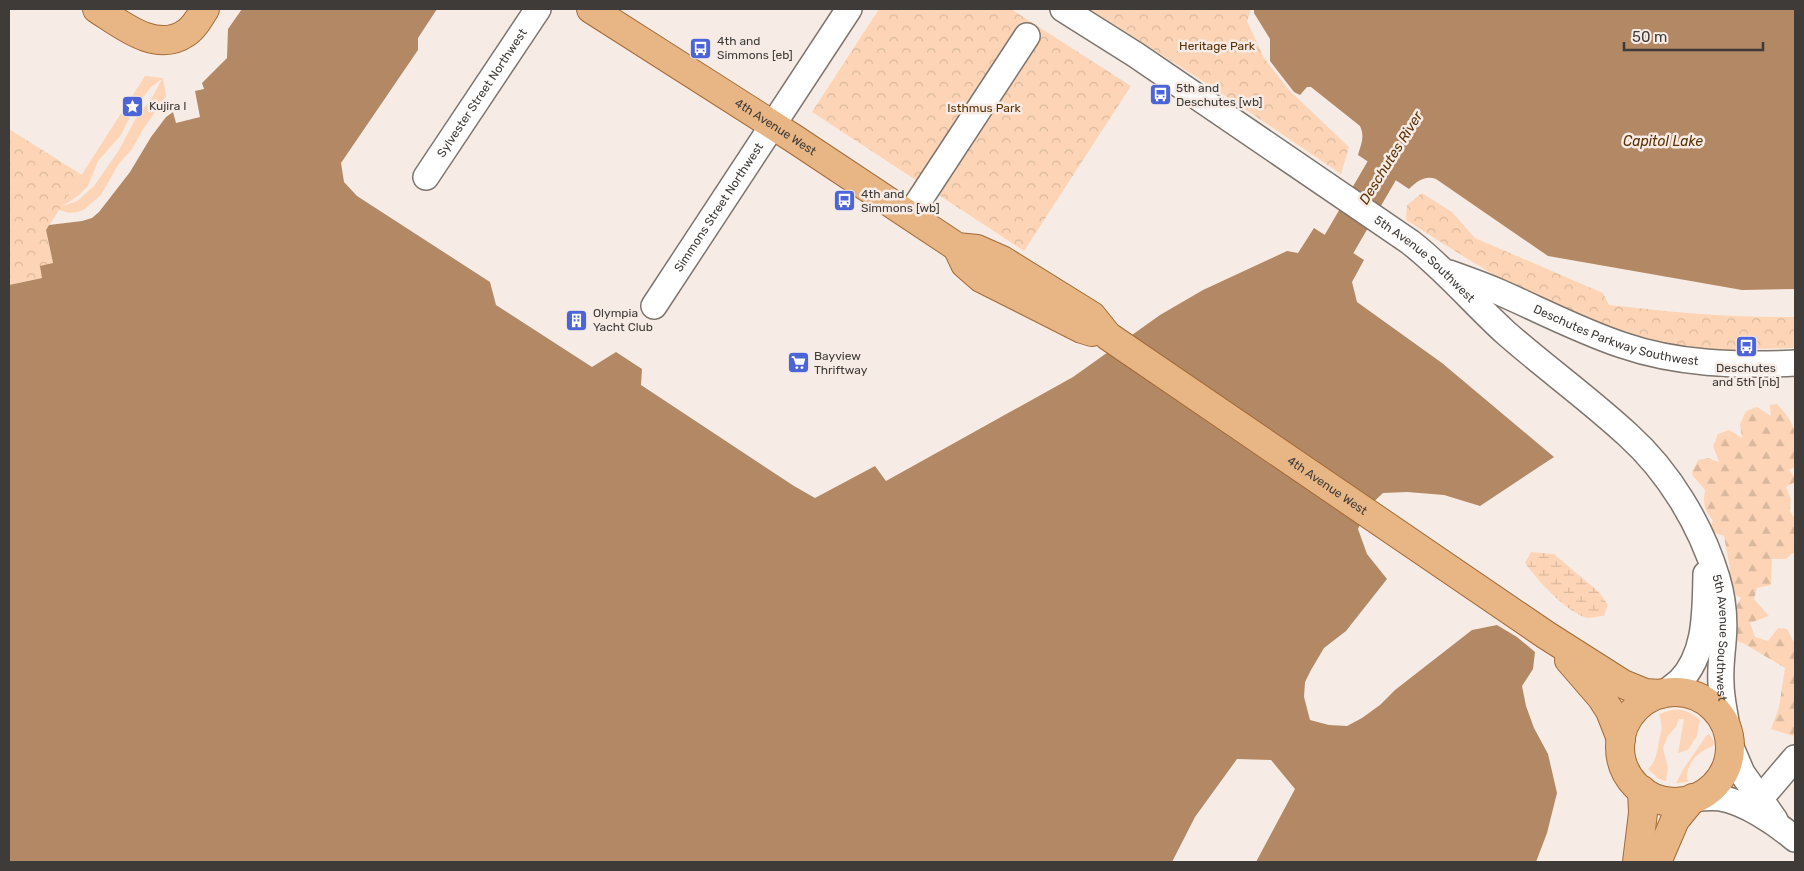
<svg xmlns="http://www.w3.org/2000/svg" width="1804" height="871" font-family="Rubik,sans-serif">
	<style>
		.forest { fill: url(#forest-firs) }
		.wetland { fill: url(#wetland-marsh) }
		.park { fill: url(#park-crowns) }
		.garden { fill: #fdd5b6; fill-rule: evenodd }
		.water { fill: #b38865 }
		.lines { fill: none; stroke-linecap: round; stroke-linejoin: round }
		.river { stroke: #b38865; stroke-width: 34 }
		.minor-casing { stroke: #7e756e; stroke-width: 28 }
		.major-casing { stroke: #a36a35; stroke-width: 30 }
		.minor { stroke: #fff; stroke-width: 25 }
		.major { stroke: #e8b585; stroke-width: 28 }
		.labels { text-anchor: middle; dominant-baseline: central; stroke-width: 5; stroke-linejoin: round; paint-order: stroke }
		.poi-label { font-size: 12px; fill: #3f3b38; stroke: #f7ece5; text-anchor: start }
		.park-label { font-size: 12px; fill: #5a2f02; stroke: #f7ece5 }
		.street-label { font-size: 12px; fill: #3f3b38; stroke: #f7ece5 }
		.water-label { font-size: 14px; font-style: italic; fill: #5c3205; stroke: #f7ece5 }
	</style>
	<defs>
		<pattern id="forest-firs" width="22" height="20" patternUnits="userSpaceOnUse" patternTransform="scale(1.25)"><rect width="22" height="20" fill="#fdd5b6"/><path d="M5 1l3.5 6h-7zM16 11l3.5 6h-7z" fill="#dab89d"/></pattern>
		<pattern id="wetland-marsh" width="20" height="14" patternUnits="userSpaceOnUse" patternTransform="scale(1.25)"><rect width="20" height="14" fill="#fdd5b6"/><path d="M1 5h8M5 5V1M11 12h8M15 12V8" fill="none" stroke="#dab89d"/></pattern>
		<pattern id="park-crowns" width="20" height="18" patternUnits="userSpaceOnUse" patternTransform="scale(1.25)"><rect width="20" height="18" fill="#fdd5b6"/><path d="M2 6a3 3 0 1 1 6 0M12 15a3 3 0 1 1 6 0" fill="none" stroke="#dab89d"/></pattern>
	</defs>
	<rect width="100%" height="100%" fill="#f7ece5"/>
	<!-- forest -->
	<path class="forest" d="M 1777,404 C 1800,428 1795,436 1795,467 L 1789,470 L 1795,478 L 1795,482 L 1786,487 L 1791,499 L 1790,511 L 1795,519 L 1795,551 L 1786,559 L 1772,559 L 1771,585 L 1757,588 L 1754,599 L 1769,616 L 1750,623 L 1755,637 L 1768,641 L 1778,628 L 1787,629 L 1795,644 L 1795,733 L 1793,736 L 1771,729 L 1779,707 L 1785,668 L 1743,643 L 1729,639 L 1727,622 L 1737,612 L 1736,607 L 1741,598 L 1724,588 L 1723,579 L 1730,569 L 1724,536 L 1709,531 L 1713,520 C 1704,512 1703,502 1705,490 L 1693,476 L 1692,472 L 1698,460 L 1708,458 L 1719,462 L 1713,446 L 1718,434 L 1729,430 L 1742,438 L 1740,424 L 1746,411 L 1757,407 L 1771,416 L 1770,405 Z"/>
	<!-- wetland -->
	<path class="wetland" d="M 1531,552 L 1554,554 L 1599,592 L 1608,605 L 1604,616 C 1599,616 1593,618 1588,618 C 1568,614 1536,579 1525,563 Z"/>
	<!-- park -->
	<path class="park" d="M 879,9 L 1011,9 L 1131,86 L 1024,251 L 812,112 Z
		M 1090,9 L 1251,9 L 1247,21 L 1264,58 L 1289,90 L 1349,147 L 1341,174 L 1212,87 Z
		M 9,129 L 82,175 L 46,230 L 53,264 L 42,278 L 9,285 Z
		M 1422,193 L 1452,212 L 1475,238 L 1603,293 L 1609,305 C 1671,312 1733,318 1795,317 L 1795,348 C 1774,349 1752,349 1731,350 C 1721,350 1710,352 1701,351 C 1590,340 1497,278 1406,220 L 1407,205 Z"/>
	<!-- garden -->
	<path class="garden" d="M 145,76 L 163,78 L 166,96 L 142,131 L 132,149 L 118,165 L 101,195 L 85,209 L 78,212 L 69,213 L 59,210 ZM 162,79 L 150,101 L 137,116 L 119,150 L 94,186 L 77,201 L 63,206 L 79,195 L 88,186 L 98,161 L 121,135 L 134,109 L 150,88 Z
		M 1672,710 C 1684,709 1691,712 1700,720 L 1697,736 L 1688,750 L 1678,753 L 1684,719 L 1679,719 L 1676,727 L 1668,736 L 1663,748 L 1668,768 L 1666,781 L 1659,779 L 1648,769 C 1655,762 1656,756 1658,747 C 1660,732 1664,730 1659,714 Z
		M 1709,734 L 1713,740 L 1713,746 C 1699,751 1683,765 1688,782 L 1676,783 L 1684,768 L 1706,736 Z"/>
	<!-- water -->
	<path class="water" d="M 242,9 L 437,9 L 418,38 L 418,50 L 341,163 L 344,182 L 357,196 L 490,282 L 496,305 L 592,367 L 616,352 L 642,369 L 641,385 L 794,486 L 815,498 L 875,466 L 886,481 L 1073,377 L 1160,315 L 1203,290 L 1287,251 L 1298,253 L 1314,228 L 1364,260 L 1352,282 L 1357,302 L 1442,363 L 1554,457 L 1480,506 L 1444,495 L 1407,492 L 1383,493 L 1367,508 L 1358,529 L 1367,554 L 1387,579 L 1346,631 L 1324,648 L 1311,670 L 1305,682 L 1304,697 L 1310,720 L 1329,725 L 1347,726 L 1362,718 L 1380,705 L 1395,690 L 1472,630 L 1497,625 L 1517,637 L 1535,652 L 1533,669 L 1522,686 L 1526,706 L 1534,728 L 1548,754 L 1557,793 L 1547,833 L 1536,862 L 1256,862 L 1295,789 L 1271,760 L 1237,759 L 1195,817 L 1172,862 L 9,862 L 9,285 L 42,278 L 40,266 L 53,263 L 46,230 L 49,225 L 82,221 L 92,218 L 99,212 L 130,172 L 151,137 L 166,117 L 173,112 L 176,123 L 200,117 L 195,91 L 204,89 L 202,83 L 227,58 L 228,29 Z
		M 1254,9 L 1795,9 L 1795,289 L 1742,290 L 1548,256 L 1436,179 C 1425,175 1417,181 1409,189 L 1358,155 C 1361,144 1365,137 1360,126 L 1311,87 L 1307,87 L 1300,95 L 1294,92 L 1270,61 L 1270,39 L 1254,13 Z"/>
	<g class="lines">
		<!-- river -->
		<path class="river" d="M 1339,244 L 1405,131"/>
		<defs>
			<g id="minor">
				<path id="s1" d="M 1063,9 L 1136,55 L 1410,242 C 1445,269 1473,303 1506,333 C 1546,368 1589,399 1628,435 C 1669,472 1701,525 1717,578 C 1723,598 1725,621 1723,642 C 1722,655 1720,669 1721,683 C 1721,698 1725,713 1727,728"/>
				<path id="s2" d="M 426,177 L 538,9"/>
				<path d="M 909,216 L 1027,36"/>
				<path id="s3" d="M 1449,273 C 1466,279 1483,285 1499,292 C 1540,310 1580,331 1622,345 C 1677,364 1737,366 1795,363"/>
				<path id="s4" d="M 654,306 L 849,9"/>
				<path d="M 1665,693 C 1670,689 1675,685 1680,681 C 1707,653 1705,610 1706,574"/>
				<path d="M 1730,745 L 1742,773 L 1775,820"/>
				<path d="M 1696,798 C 1704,798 1713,797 1720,798 C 1745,802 1776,823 1795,839"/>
				<path d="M 1760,799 L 1795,758"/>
			</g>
			<g id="major">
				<path d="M 97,9 C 121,24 156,54 186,33 C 194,28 200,17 205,9"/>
				<path id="s5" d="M 591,9 L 793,138 L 957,247 L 977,249 L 1002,260 L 1092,316 L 1108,336 L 1546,635 L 1623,684 L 1645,693 L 1661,694"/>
				<path d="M 957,247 L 965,264 L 981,278 L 1082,329 L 1092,332"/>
				<path d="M 1569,660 L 1601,697 L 1610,711 L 1621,739"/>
				<circle cx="1675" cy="747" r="55"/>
				<path d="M 1637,862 L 1643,813 L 1642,790"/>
				<path d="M 1657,862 L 1675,820 L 1693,798"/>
			</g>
		</defs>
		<!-- minor casing -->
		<use href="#minor" class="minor-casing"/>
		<!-- major casing -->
		<use href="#major" class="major-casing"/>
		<!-- minor -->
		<use href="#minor" class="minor"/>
		<!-- major -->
		<use href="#major" class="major"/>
	</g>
	<!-- icons -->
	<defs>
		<symbol id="bus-square" viewBox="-11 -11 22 22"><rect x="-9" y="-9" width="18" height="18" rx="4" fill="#4b65d9" stroke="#f7ece5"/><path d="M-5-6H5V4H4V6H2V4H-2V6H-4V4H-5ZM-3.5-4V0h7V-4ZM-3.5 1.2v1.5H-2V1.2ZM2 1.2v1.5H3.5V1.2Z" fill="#fff"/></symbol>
		<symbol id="sight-square" viewBox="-11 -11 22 22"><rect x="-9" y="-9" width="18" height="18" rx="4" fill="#4b65d9" stroke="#f7ece5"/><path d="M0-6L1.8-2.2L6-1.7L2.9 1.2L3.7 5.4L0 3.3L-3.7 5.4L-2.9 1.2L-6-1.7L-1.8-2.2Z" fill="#fff"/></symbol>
		<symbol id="building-square" viewBox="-11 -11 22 22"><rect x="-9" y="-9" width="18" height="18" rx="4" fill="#4b65d9" stroke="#f7ece5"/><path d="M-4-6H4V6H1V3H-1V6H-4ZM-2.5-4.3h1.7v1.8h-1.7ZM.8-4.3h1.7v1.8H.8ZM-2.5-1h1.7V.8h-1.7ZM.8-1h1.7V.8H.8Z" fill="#fff"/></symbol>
		<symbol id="supermarket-square" viewBox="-11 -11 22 22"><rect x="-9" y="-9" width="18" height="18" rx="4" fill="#4b65d9" stroke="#f7ece5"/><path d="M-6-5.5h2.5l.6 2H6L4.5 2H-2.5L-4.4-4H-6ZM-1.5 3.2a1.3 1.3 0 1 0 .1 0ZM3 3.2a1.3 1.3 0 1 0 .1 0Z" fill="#fff"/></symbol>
	</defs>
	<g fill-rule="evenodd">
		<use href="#bus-square" x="688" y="36" width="25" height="25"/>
		<use href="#bus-square" x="1148" y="82" width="25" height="25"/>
		<use href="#sight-square" x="120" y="94" width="25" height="25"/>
		<use href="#bus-square" x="832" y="188" width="25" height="25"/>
		<use href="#building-square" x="564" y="308" width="25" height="25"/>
		<use href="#bus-square" x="1734" y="334" width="25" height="25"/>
		<use href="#supermarket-square" x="786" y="350" width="25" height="25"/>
	</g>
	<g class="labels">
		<!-- poi labels -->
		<g class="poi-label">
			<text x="717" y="41">4th and<tspan x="717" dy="14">Simmons [eb]</tspan></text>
			<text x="1176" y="88">5th and<tspan x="1176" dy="14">Deschutes [wb]</tspan></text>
			<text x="149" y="106">Kujira I</text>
			<text x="861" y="194">4th and<tspan x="861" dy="14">Simmons [wb]</tspan></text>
			<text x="593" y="313">Olympia<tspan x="593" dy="14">Yacht Club</tspan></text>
			<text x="814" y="356">Bayview<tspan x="814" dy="14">Thriftway</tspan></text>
			<text x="1746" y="368" text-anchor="middle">Deschutes<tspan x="1746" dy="14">and 5th [nb]</tspan></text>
		</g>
		<!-- park labels -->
		<g class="park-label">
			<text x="1217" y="46">Heritage Park</text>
			<text x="984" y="108">Isthmus Park</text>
		</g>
		<!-- street labels -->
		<g class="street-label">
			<text stroke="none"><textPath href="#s2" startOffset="101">Sylvester Street Northwest</textPath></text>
			<text stroke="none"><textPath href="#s5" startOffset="219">4th Avenue West</textPath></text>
			<text stroke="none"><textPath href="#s4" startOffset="118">Simmons Street Northwest</textPath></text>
			<text stroke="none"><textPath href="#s1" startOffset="440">5th Avenue Southwest</textPath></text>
			<text stroke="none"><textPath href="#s3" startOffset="179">Deschutes Parkway Southwest</textPath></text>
			<text stroke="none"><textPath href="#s5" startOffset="881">4th Avenue West</textPath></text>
			<text stroke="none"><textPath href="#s1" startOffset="940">5th Avenue Southwest</textPath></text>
		</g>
		<!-- water labels -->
		<g class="water-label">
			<text x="1663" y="141">Capitol Lake</text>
			<text transform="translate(1391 158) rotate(-58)">Deschutes River</text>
		</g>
	</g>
	<!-- border -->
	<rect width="1804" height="871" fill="none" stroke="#3f3b38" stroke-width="20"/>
	<!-- scale -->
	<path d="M1624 42v8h139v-8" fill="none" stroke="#3f3b38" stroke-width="2.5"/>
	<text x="1632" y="42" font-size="15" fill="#3f3b38" stroke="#f7ece5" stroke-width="4" paint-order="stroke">50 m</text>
</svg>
